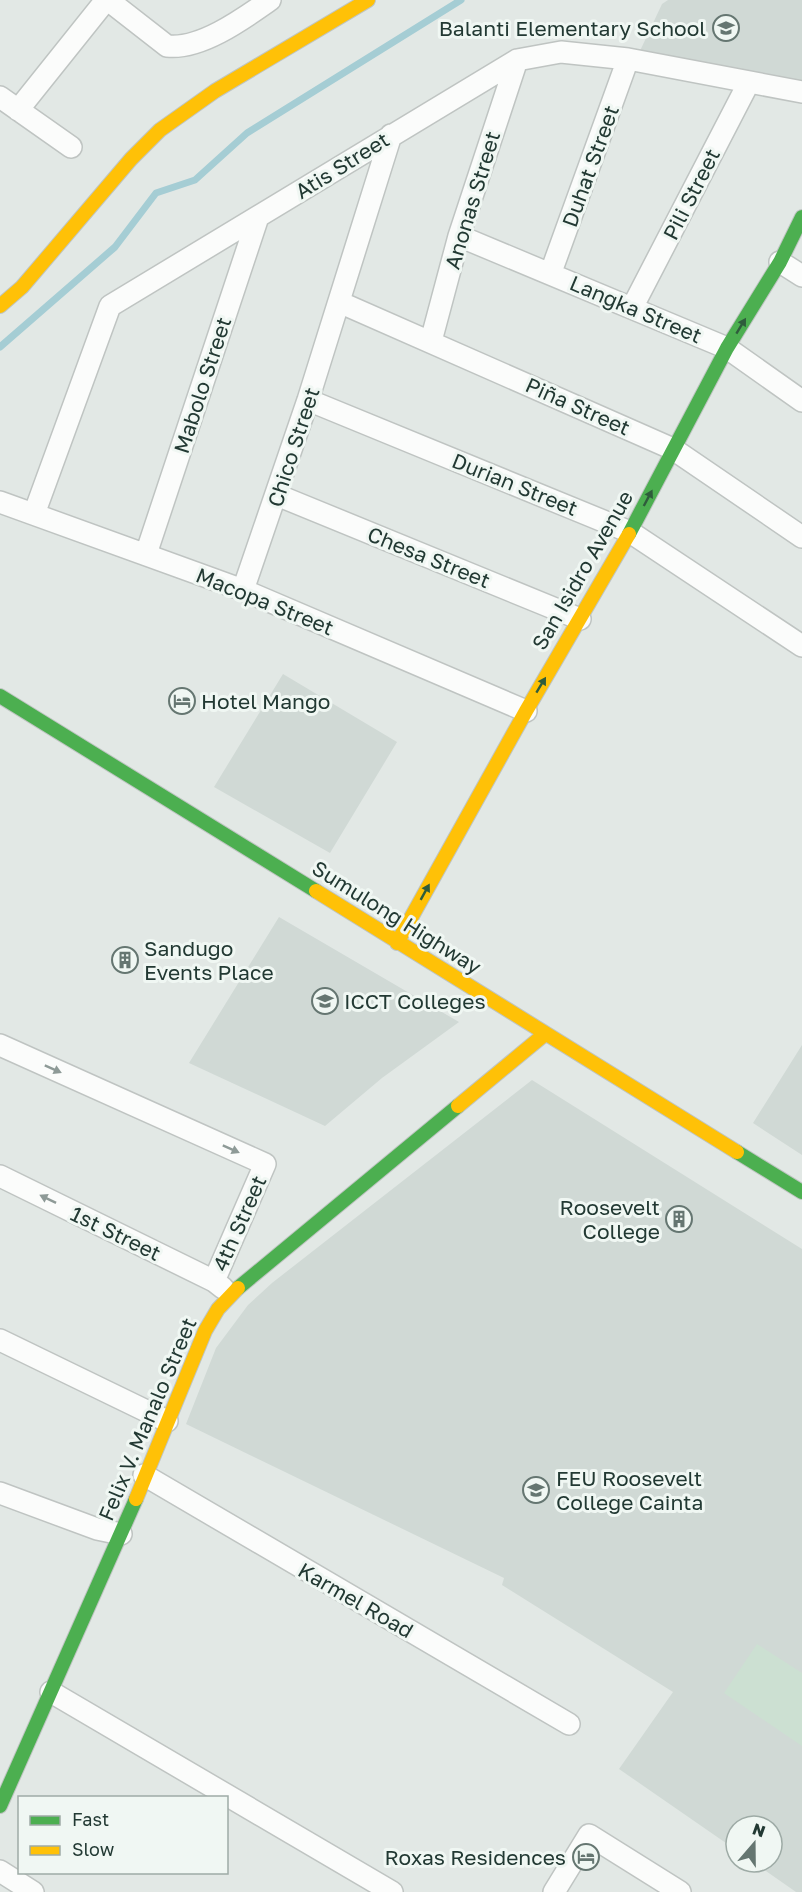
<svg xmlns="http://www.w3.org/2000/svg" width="802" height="1892" font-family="'Golos Text',sans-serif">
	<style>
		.built { fill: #d0d9d5 }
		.pitch { fill: #cce0d2 }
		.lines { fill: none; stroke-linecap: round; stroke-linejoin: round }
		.stream { stroke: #a5cdd4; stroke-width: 7 }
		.street-casing { stroke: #bfc4c2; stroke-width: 24 }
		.fast-casing { stroke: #bfc5c2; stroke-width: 16 }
		.slow-casing { stroke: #bfc5c2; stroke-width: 16 }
		.street { stroke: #fbfcfb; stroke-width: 21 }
		.fast { stroke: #4caf50; stroke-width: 14 }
		.slow { stroke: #ffc107; stroke-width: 14 }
		.oneway { fill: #2f5c3c }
		.oneway2 { fill: #8e9a97 }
		.labels { text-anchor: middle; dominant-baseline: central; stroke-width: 6; stroke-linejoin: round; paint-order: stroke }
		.poi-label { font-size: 21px; fill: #223933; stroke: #f0f7f3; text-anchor: start }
		.street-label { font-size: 21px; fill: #223933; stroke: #f0f7f3 }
	</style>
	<rect width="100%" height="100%" fill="#e2e8e5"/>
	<!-- built -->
	<path class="built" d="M 668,0 L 802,0 L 802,82 L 639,53 L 662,4 Z
		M 283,674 L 397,742 L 330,853 L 214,787 Z
		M 279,917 L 459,1022 L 382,1078 L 325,1126 L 189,1063 Z
		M 802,1045 L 802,1155 L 753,1123 Z
		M 532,1080 L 802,1249 L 802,1892 L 796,1892 L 753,1862 L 772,1862 L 772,1826 L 736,1826 L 736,1850 L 619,1769 L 673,1692 L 502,1585 L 504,1578 L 186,1424 L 216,1348 L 248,1305 L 272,1283 Z"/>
	<!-- pitch -->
	<path class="pitch" d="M 757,1644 L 802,1673 L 802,1746 L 724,1693 Z"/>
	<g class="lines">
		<!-- stream -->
		<path class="stream" d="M 0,347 L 115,247 L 156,193 L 195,180 L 247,133 L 461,0"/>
		<defs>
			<path id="street" d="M 108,0 L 167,46 C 200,50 243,19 270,0
				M 0,97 L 71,147
				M 18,110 L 106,0
				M 459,236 L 727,348 L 802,401
				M 780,262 L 802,276
				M 551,272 L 628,59
				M 339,302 L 673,449 L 802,537
				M 633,306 L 749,82
				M 431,341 L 459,236 L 517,60
				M 308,400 L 630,532 L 802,646
				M 277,495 L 580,619
				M 0,502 L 243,590 L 526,711
				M 34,514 L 110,306 L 517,60 L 561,52 L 628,59 L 802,92
				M 146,554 L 258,217
				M 243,590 L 308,400 L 391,135
				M 0,1045 L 265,1164 L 214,1281
				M 0,1176 L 214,1281 L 223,1288
				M 0,1340 L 167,1421
				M 144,1475 L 569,1724
				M 0,1493 L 97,1529 L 121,1534
				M 51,1692 L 392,1892
				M 0,1871 L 33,1892
				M 554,1892 L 589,1835 L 680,1892"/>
			<path id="fast" d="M 629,534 L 727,348 L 780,262 L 802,217
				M 0,696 L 316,891
				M 737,1152 L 802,1192
				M 238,1288 L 458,1106
				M 0,1806 L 136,1499"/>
			<path id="slow" d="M 0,306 L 22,287 L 131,159 L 160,130 L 215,91 L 368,0
				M 316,891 L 737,1152
				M 397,943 L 526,711 L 629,534
				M 458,1106 L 545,1034
				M 136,1499 L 205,1331 L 218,1309 L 238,1288"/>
		</defs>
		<!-- street casing -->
		<use href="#street" class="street-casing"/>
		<!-- fast casing -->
		<use href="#fast" class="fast-casing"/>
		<!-- slow casing -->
		<use href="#slow" class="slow-casing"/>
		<!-- street -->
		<use href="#street" class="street"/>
		<!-- fast -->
		<use href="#fast" class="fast"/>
		<!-- slow -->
		<use href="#slow" class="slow"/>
	</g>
	<!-- one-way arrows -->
	<defs><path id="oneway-solid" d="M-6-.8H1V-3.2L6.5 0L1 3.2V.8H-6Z" transform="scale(1.5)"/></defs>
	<g class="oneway">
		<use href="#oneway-solid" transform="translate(741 326) rotate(-59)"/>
		<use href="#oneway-solid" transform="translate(648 498) rotate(-62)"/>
		<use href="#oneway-solid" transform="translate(541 685) rotate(-59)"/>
		<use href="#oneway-solid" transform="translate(425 892) rotate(-61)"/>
	</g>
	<g class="oneway2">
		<use href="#oneway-solid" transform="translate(53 1069) rotate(24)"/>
		<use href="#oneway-solid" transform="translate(231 1149) rotate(24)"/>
		<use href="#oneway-solid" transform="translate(48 1199) rotate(-154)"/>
	</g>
	<!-- icons -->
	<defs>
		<symbol id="school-ring" viewBox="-11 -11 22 22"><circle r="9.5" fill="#f0f7f3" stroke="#657671" stroke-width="1.5"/><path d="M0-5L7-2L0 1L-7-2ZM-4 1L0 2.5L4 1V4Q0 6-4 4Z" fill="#657671"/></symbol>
		<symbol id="hotel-ring" viewBox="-11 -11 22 22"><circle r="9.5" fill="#f0f7f3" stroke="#657671" stroke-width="1.5"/><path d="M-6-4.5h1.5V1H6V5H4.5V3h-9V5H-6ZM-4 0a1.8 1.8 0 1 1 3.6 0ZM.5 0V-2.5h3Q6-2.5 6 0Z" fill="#657671"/></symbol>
		<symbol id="building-ring" viewBox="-11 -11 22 22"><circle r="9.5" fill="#f0f7f3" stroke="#657671" stroke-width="1.5"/><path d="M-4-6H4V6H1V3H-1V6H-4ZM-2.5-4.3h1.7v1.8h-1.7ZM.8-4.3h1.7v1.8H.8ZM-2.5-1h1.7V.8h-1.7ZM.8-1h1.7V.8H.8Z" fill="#657671"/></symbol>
		<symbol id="university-ring" viewBox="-11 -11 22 22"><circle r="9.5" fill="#f0f7f3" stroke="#657671" stroke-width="1.5"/><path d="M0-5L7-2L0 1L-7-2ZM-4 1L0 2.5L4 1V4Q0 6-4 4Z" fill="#657671"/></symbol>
	</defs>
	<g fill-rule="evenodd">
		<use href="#school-ring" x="711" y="13" width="30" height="30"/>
		<use href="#hotel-ring" x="167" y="686" width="30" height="30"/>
		<use href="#building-ring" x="110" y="945" width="30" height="30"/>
		<use href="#university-ring" x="310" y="986" width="30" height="30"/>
		<use href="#building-ring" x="664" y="1204" width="30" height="30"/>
		<use href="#school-ring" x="521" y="1475" width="30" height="30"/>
		<use href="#hotel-ring" x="571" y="1842" width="30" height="30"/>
	</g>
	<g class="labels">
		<!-- poi labels -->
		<g class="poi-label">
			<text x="706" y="28" text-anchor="end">Balanti Elementary School</text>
			<text x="201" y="701">Hotel Mango</text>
			<text x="144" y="948">Sandugo<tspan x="144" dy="24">Events Place</tspan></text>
			<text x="344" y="1001">ICCT Colleges</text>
			<text x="660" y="1207" text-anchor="end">Roosevelt<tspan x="660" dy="24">College</tspan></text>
			<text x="556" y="1478">FEU Roosevelt<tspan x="556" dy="24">College Cainta</tspan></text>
			<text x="566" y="1857" text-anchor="end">Roxas Residences</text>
		</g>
		<!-- street labels -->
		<g class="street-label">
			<text transform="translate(342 165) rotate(-32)">Atis Street</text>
			<text transform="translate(590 166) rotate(-70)">Duhat Street</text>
			<text transform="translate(691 194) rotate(-63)">Pili Street</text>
			<text transform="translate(472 200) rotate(-73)">Anonas Street</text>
			<text transform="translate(636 309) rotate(23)">Langka Street</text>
			<text transform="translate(202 385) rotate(-72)">Mabolo Street</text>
			<text transform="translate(578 406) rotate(24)">Piña Street</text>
			<text transform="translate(293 447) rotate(-72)">Chico Street</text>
			<text transform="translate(515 484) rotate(22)">Durian Street</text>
			<text transform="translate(429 557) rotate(22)">Chesa Street</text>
			<text transform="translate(582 570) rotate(-60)">San Isidro Avenue</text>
			<text transform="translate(265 601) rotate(22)">Macopa Street</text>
			<text transform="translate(397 917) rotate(32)">Sumulong Highway</text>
			<text transform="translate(239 1223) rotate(-66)">4th Street</text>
			<text transform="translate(116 1233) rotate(26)">1st Street</text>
			<text transform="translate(147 1419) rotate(-67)">Felix V. Manalo Street</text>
			<text transform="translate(356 1600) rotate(30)">Karmel Road</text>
		</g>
	</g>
	<!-- legend -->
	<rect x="18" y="1796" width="210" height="78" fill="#f0f7f3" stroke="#9eaba6" stroke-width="1.5"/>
	<rect x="30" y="1816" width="30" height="9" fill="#4caf50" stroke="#9eaba6" stroke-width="1.5"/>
	<text x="72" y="1826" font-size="18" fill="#223933">Fast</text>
	<rect x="30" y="1846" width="30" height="9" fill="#ffc107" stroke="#9eaba6" stroke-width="1.5"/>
	<text x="72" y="1856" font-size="18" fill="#223933">Slow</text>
	<!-- north arrow -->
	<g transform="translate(754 1844) rotate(20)"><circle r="28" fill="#f0f7f3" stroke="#9eaba6" stroke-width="1.5"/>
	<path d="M0-4.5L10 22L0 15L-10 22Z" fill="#657671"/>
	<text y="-9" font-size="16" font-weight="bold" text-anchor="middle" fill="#223933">N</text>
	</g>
</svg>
